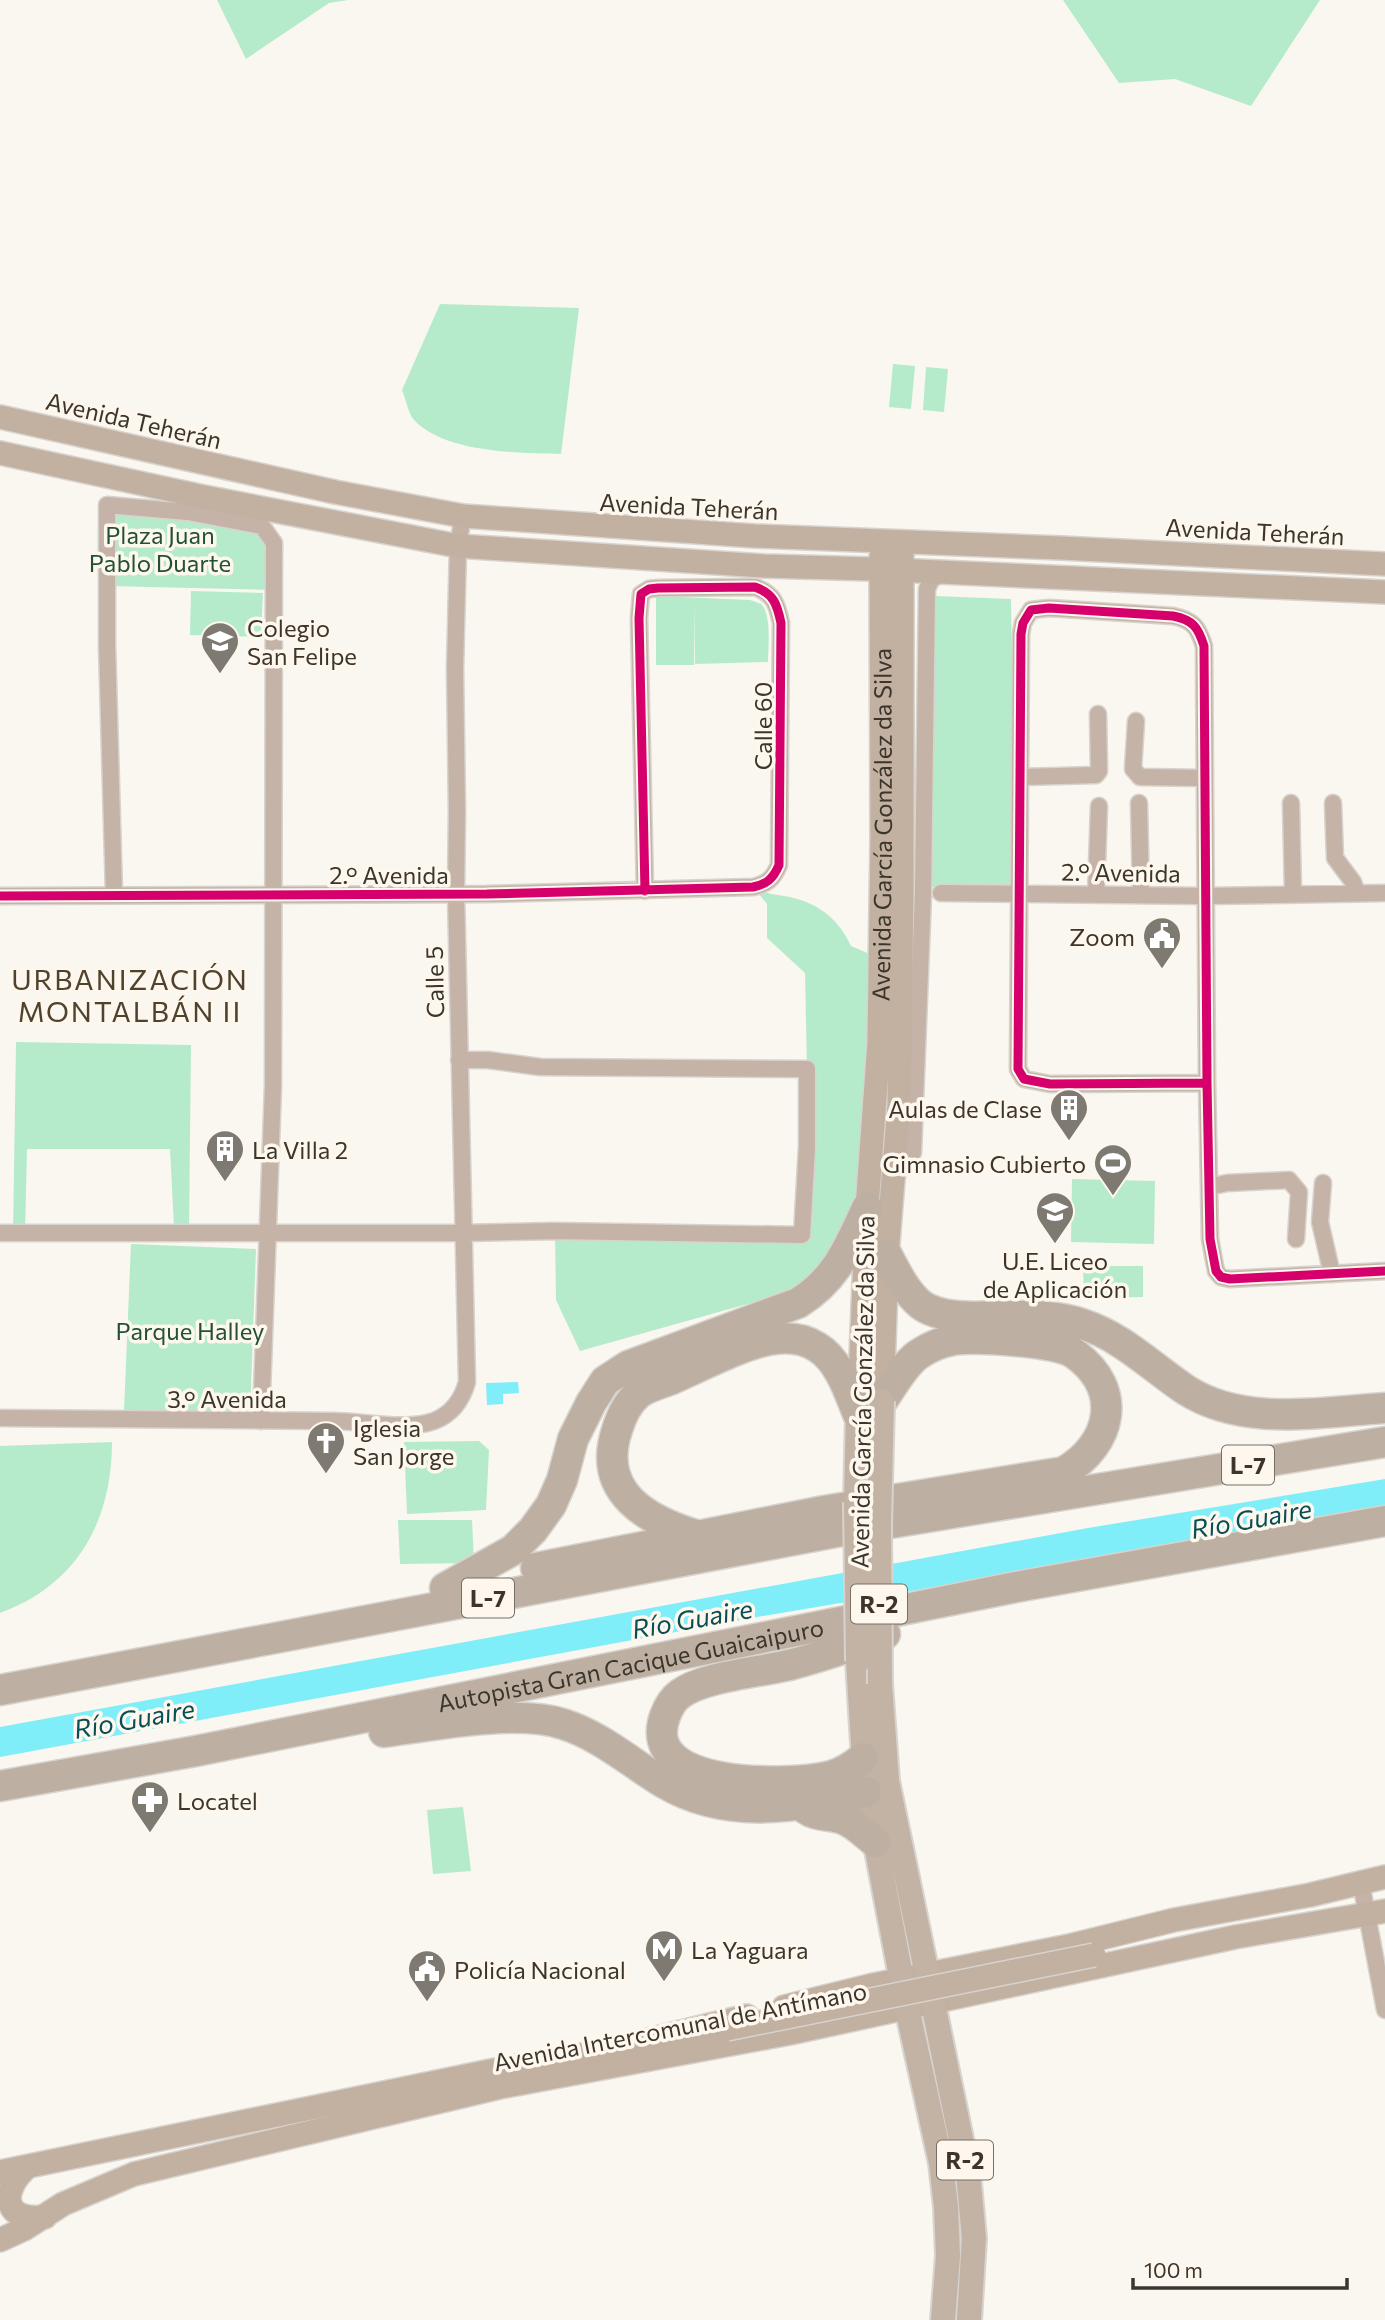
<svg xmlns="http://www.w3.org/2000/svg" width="1385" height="2320" font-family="Commissioner,sans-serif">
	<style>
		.green { fill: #b5ebcb }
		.water { fill: #80eef8 }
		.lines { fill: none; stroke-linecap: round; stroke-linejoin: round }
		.minor-casing { stroke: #d7d3ce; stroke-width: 19 }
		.secondary-casing { stroke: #d7d3ce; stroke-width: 26 }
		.primary-casing { stroke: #d7d3ce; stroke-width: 28 }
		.motorway-casing { stroke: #d7d3ce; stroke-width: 33 }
		.minor { stroke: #c4b3a6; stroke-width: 16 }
		.secondary { stroke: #c2b0a1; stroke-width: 23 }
		.primary { stroke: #c3b3a5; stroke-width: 24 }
		.motorway { stroke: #bdafa1; stroke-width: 30 }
		.secondary-bridge-casing { stroke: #d7d3ce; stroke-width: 26; stroke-linecap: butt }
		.primary-bridge-casing { stroke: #d7d3ce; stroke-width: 28; stroke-linecap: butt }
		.secondary-bridge { stroke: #c2b0a1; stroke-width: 23 }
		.primary-bridge { stroke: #c3b3a5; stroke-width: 24 }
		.cycleway-casing { stroke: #fdf7ed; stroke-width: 13 }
		.cycleway { stroke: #d6006c; stroke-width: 9 }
		.labels { text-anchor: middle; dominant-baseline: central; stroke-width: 7; stroke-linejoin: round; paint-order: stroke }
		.shield { fill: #fdf7ed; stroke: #756f66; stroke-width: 2 }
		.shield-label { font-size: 23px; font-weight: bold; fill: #3b352c }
		.street-label { font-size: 24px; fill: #3b352c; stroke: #fdf7ed }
		.park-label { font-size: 24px; fill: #225039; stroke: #fdf7ed }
		.poi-label { font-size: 24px; fill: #3b352c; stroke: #fdf7ed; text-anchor: start }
		.water-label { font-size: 26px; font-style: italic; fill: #074e55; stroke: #fdf7ed }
		.quarter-label { font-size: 28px; letter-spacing: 2px; fill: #4f422e; stroke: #fdf7ed }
	</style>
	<rect width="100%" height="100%" fill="#faf6f0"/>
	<!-- green -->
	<path class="green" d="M 217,0 L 348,0 L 329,3 L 246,59 Z
		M 1063,0 L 1320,0 L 1251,106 L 1175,79 L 1119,83 Z
		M 440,304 L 579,308 L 561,454 C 519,453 445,453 414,420 C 408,413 406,399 402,390 Z
		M 893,364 L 915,366 L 911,409 L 889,407 Z
		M 926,367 L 948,369 L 944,412 L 923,410 Z
		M 107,505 L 262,526 L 274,543 L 273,590 L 108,586 Z
		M 191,591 L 263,593 L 261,637 L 190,635 Z
		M 656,596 L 750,600 C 751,600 761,604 761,604 C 772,614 768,649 768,662 L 695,664 L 695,601 L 694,665 L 656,665 Z
		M 936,596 L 1011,599 L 1015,888 L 930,887 Z
		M 753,887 C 764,893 771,894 784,896 C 815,901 838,917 851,946 L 872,955 L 867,1208 L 809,1278 L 776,1296 L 580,1351 L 556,1300 L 555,1231 L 802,1234 L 807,1069 L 805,973 L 767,938 L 767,904 Z
		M 16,1042 L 191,1045 L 189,1228 L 174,1227 L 170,1149 L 27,1149 L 25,1233 L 13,1233 Z
		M 1072,1179 L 1155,1181 L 1154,1244 L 1071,1242 Z
		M 131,1244 L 256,1249 L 250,1416 L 124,1411 Z
		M 1083,1266 L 1143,1266 L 1143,1297 L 1084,1298 Z
		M 479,1441 L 489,1450 L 486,1510 L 407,1514 L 404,1442 Z
		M 112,1442 C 112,1521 77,1585 0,1613 L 0,1446 Z
		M 398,1520 L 472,1520 L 474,1563 L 400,1564 Z
		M 463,1807 L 471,1871 L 433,1874 L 427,1810 Z"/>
	<!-- water -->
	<path class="water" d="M 518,1382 L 519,1393 L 503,1394 L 503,1404 L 487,1405 L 486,1383 Z
		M 1385,1479 L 1385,1511 L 757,1617 L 0,1757 L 0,1727 L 1088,1528 Z"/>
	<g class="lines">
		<defs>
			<path id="minor" d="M 1136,721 L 1133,769 L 1140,777 L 1205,778
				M 1021,777 L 1096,775 L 1099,771 L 1098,714
				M 1139,803 L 1141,895
				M 1291,803 L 1293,894
				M 1333,803 L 1335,858 L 1353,882 L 1357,893
				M 941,893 L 1206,896 L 1385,893
				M 114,894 L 107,644 L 107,505 L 188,512 L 262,526 L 274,543 L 273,1086 L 261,1421
				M 1096,895 L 1099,806
				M 0,896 L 487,894 L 753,887 C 767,884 773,879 779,865 L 781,623 C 777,604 774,594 755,587 L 658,588 L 649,589 L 641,594 L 639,618 L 645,891
				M 1207,1083 L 1050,1084 L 1024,1079 L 1018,1069 L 1021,634 L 1023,623 L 1031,610 L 1049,608 L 1173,616 C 1193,620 1198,627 1204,646 L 1207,1083 L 1210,1239 L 1216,1271 L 1221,1277 L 1230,1279 L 1385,1271
				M 913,1153 L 923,893 L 927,589 L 931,580 L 943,572
				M 1323,1183 L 1320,1222 L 1332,1274
				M 1209,1187 L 1227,1183 L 1289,1180 L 1299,1192 L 1296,1239
				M 0,1233 L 464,1233 L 555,1231 L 802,1235 L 807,1147 L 807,1069 L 540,1067 L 488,1060 L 459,1060
				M 0,1418 C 111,1419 222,1420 333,1421 C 363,1421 406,1431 434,1421 C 452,1414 462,1400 467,1382 L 456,893 L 457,810 L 455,669 L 458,546 L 463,516
				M 1361,1883 L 1385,2010"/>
			<g id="secondary">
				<path d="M 0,417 L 335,492 L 463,516 L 755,536 L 1061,548 L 1385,564"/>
				<path d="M 0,453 L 204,497 L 458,546 L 764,566 L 872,569 L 1385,592"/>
				<path d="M 882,1401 L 887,1255 L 899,1105 L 902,889 L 902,555"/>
				<path id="s1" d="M 859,1407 L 867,1208 L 879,1043 L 882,840 L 881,557"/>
				<path d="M 784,2007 L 873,1985 L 1069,1946 L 1174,1920 L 1310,1895 L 1385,1877"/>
				<path d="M 26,2168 C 0,2192 3,2222 45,2217"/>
				<path d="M 0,2172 L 495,2070 L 599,2052 L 747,2016"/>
				<path d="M 0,2240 L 24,2229 L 63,2204 L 134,2174 L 500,2087 L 790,2033 L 1235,1937 L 1385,1911"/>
			</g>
			<path id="primary" d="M 856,1502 L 858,1414
				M 858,1661 L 866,1792 L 907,2008 L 941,2163 L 946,2207 L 948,2256 L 943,2320
				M 880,1684 L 887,1781 L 968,2173 L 974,2238 L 969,2320"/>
			<g id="motorway">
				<path d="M 887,1255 C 896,1272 905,1291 920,1304 C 944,1323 994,1315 1024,1316 C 1043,1316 1065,1318 1082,1324 C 1121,1336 1153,1368 1186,1390 C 1244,1427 1320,1412 1385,1408"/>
				<path d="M 699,1536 C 648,1521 596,1493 617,1430 C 621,1417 627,1403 638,1394 C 646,1387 662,1383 672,1379 C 699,1367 749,1341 776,1339 C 791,1337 804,1339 817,1347 C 839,1360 849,1392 858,1414"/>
				<path d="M 536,1568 L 824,1511 L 1064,1472 C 1112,1444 1124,1390 1075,1354 C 1058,1341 976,1337 953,1340 C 942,1342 928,1348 919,1354 C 904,1364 893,1386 882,1401"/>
				<path d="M 445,1588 L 513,1550 L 533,1530 L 551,1505 L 562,1480 L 573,1439 L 591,1403 L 605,1381 L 628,1366 L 798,1303 C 837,1279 848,1248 867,1208"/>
				<path d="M 0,1690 L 836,1532 L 1385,1442"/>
				<path d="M 384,1732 C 434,1725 516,1709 563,1724 C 601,1736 631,1763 664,1783 C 728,1821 799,1807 866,1792"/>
				<path d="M 863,1758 C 853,1766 843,1773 831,1776 C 791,1786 638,1790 665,1716 C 668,1708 673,1699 680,1694 C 704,1676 763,1672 793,1664 C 824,1656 855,1645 885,1634"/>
				<path id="s2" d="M 0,1786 L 196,1751 L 1011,1588 L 1385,1521"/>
				<path d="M 806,1809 C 817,1817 830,1814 843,1819 C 856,1824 865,1834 875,1842"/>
			</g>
		</defs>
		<!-- minor casing -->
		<use href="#minor" class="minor-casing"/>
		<!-- secondary casing -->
		<use href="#secondary" class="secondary-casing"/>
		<!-- primary casing -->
		<use href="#primary" class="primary-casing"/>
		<!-- motorway casing -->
		<use href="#motorway" class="motorway-casing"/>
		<!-- minor -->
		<use href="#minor" class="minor"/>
		<!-- secondary -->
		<use href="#secondary" class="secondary"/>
		<!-- primary -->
		<use href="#primary" class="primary"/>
		<!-- motorway -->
		<use href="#motorway" class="motorway"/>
		<defs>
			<path id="secondary-bridge" d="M 727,2029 L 1094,1955"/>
			<path id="primary-bridge" d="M 856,1502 L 858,1661
				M 880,1684 L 879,1523 L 882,1401"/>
		</defs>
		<!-- secondary-bridge casing -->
		<use href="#secondary-bridge" class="secondary-bridge-casing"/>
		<!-- primary-bridge casing -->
		<use href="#primary-bridge" class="primary-bridge-casing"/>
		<!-- secondary-bridge -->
		<use href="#secondary-bridge" class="secondary-bridge"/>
		<!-- primary-bridge -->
		<use href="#primary-bridge" class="primary-bridge"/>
		<defs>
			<path id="cycleway" d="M 0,896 L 487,894 L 753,887 C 767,884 773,879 779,865 L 781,623 C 777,604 774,594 755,587 L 658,588 L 649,589 L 641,594 L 639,618 L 645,891
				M 1207,1083 L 1050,1084 L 1024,1079 L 1018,1069 L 1021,634 L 1023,623 L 1031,610 L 1049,608 L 1173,616 C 1193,620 1198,627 1204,646 L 1207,1083 L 1210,1239 L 1216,1271 L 1221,1277 L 1230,1279 L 1385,1271"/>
		</defs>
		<!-- cycleway casing -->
		<use href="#cycleway" class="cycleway-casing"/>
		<!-- cycleway -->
		<use href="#cycleway" class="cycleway"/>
	</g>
	<!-- icons -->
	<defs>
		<symbol id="school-pin" viewBox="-11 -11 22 30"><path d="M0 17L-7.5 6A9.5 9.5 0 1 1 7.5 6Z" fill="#7e7971" stroke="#fdf7ed"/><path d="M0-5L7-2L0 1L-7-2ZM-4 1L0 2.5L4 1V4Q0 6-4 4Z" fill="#fff"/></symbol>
		<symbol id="civic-pin" viewBox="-11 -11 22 30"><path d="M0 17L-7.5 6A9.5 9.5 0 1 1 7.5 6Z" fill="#7e7971" stroke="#fdf7ed"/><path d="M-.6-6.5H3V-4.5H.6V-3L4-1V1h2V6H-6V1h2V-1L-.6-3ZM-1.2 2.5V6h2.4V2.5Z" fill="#fff"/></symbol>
		<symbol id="building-pin" viewBox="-11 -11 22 30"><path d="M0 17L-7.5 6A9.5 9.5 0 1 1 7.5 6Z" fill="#7e7971" stroke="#fdf7ed"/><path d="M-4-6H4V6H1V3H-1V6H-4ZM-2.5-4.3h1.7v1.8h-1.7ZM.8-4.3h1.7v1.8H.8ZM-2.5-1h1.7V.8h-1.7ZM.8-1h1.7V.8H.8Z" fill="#fff"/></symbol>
		<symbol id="stadium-pin" viewBox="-11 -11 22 30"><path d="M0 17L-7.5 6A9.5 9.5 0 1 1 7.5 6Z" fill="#7e7971" stroke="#fdf7ed"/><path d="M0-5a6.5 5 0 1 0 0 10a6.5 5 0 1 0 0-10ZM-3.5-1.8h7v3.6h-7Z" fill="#fff"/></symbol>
		<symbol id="church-pin" viewBox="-11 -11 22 30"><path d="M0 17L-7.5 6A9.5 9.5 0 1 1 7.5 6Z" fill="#7e7971" stroke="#fdf7ed"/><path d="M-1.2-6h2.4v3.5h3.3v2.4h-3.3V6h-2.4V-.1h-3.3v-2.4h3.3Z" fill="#fff"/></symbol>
		<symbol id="pharmacy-pin" viewBox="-11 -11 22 30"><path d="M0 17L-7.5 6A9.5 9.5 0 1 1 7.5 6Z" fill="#7e7971" stroke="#fdf7ed"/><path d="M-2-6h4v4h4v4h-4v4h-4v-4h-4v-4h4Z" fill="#fff"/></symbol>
		<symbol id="metro-pin" viewBox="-11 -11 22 30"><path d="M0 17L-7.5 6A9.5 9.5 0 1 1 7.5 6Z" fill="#7e7971" stroke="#fdf7ed"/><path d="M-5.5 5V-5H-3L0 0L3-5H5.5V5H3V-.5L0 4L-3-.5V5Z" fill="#fff"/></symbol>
	</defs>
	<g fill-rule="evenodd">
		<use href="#school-pin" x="198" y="619" width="44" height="60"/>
		<use href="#civic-pin" x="1140" y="914" width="44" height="60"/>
		<use href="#building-pin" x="1047" y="1086" width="44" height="60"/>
		<use href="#building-pin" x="203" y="1127" width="44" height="60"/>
		<use href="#stadium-pin" x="1091" y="1141" width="44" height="60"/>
		<use href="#school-pin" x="1033" y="1189" width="44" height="60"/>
		<use href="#church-pin" x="304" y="1419" width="44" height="60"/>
		<use href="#pharmacy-pin" x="128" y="1778" width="44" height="60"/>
		<use href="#metro-pin" x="642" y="1927" width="44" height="60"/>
		<use href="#civic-pin" x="405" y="1947" width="44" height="60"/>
	</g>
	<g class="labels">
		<!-- shield labels -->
		<g class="shield">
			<rect x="1222" y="1445.5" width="52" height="39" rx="5"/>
			<rect x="462" y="1578.5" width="52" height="39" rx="5"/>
			<rect x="851" y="1584.5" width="56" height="39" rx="5"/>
			<rect x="937" y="2140.5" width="56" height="39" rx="5"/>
		</g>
		<g class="shield-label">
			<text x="1248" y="1465">L-7</text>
			<text x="488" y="1598">L-7</text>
			<text x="879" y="1604">R-2</text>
			<text x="965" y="2160">R-2</text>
		</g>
		<!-- street labels -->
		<g class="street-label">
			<text transform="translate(134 420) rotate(13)">Avenida Teherán</text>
			<text transform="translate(689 506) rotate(3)">Avenida Teherán</text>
			<text transform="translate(1255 531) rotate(3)">Avenida Teherán</text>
			<text transform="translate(762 726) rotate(-90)">Calle 60</text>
			<text stroke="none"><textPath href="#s1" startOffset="583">Avenida García González da Silva</textPath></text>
			<text transform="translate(1121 872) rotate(1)">2.° Avenida</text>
			<text x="389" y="874">2.° Avenida</text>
			<text transform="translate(434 982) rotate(-91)">Calle 5</text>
			<text transform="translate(862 1392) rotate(-89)">Avenida García González da Silva</text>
			<text x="227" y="1398">3.° Avenida</text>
			<text stroke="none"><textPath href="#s2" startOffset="642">Autopista Gran Cacique Guaicaipuro</textPath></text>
			<text transform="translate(680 2026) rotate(-11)">Avenida Intercomunal de Antímano</text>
		</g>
		<!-- park labels -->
		<g class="park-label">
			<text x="160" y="534">Plaza Juan<tspan x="160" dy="28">Pablo Duarte</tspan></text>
			<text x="190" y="1330">Parque Halley</text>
		</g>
		<!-- poi labels -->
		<g class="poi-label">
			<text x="247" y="627">Colegio<tspan x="247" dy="28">San Felipe</tspan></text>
			<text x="1135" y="936" text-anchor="end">Zoom</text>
			<text x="1042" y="1108" text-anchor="end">Aulas de Clase</text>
			<text x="252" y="1149">La Villa 2</text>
			<text x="1086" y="1163" text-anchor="end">Gimnasio Cubierto</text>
			<text x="1055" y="1260" text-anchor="middle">U.E. Liceo<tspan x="1055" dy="28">de Aplicación</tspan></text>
			<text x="353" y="1427">Iglesia<tspan x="353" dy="28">San Jorge</tspan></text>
			<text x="177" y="1800">Locatel</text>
			<text x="691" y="1949">La Yaguara</text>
			<text x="454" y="1969">Policía Nacional</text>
		</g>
		<!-- water labels -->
		<g class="water-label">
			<text transform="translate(1251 1518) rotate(-10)">Río Guaire</text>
			<text transform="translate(692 1618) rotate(-10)">Río Guaire</text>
			<text transform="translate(134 1718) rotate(-10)">Río Guaire</text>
		</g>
		<!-- quarter labels -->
		<g class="quarter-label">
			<text x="130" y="979">URBANIZACIÓN<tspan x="130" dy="32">MONTALBÁN II</tspan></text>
		</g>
	</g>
	<!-- scale -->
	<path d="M1133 2278v10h214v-10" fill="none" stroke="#3b352c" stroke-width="3.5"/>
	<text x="1144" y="2278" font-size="21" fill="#3b352c" stroke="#fdf7ed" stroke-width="5" paint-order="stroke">100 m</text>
</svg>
